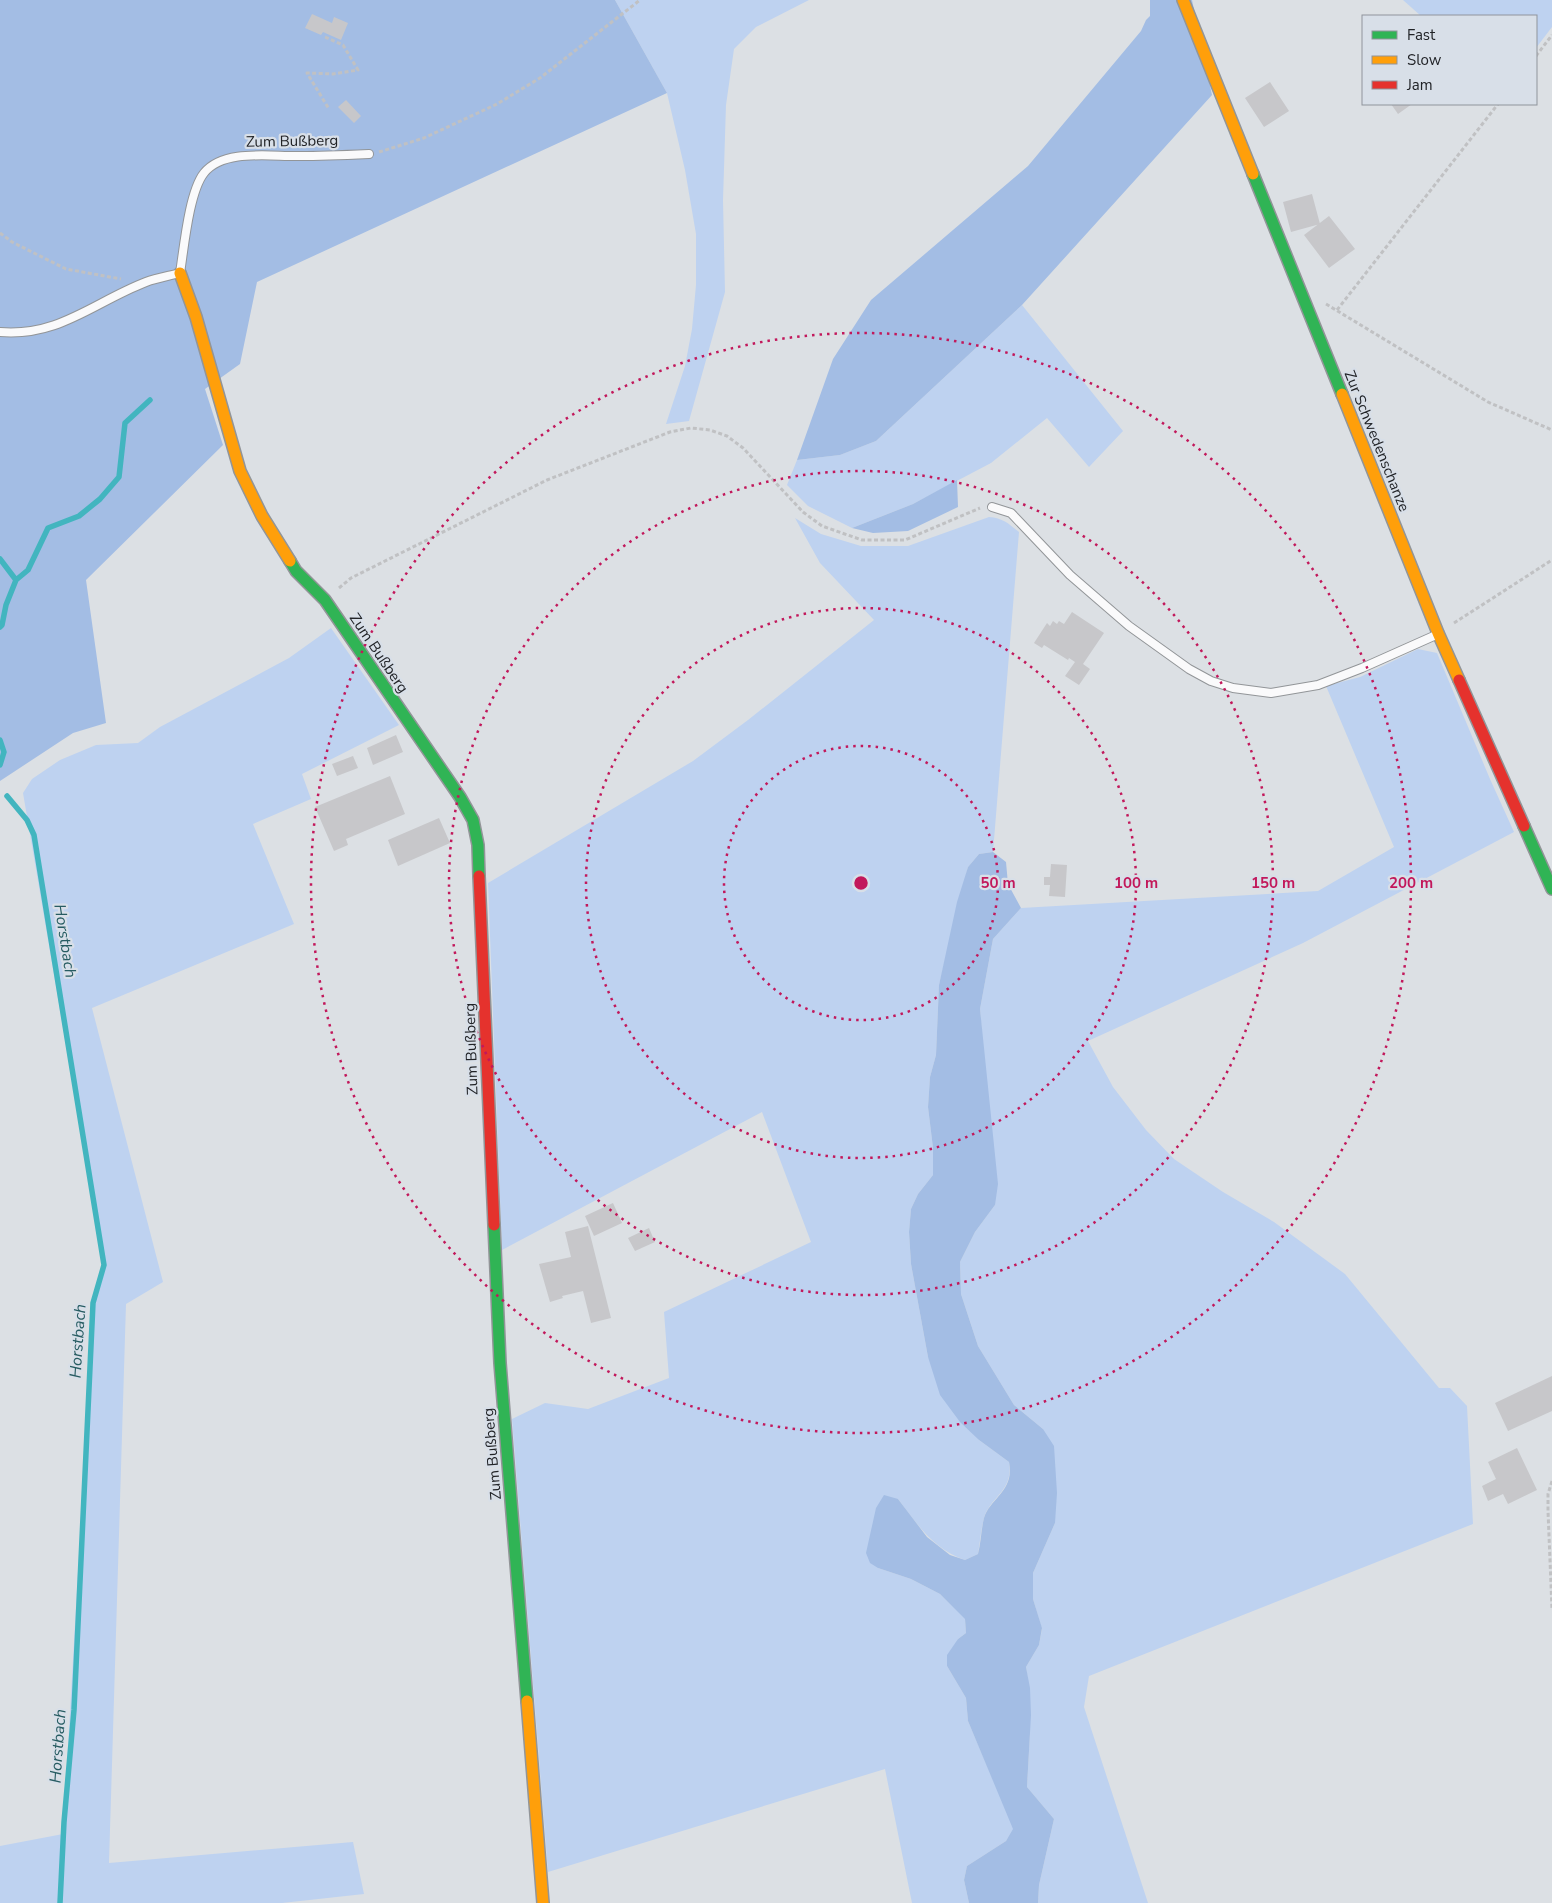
<svg xmlns="http://www.w3.org/2000/svg" width="1552" height="1903" font-family="'Nunito Sans',sans-serif">
	<style>
		.green { fill: #bed2f0 }
		.forest { fill: #a3bde4 }
		.lines { fill: none; stroke-linecap: round; stroke-linejoin: round }
		.stream { stroke: #42b5bf; stroke-width: 5.5 }
		.building { fill: #c7c7ca }
		.lane-casing { stroke: #929598; stroke-width: 10 }
		.fast-casing { stroke: #929598; stroke-width: 14 }
		.slow-casing { stroke: #929598; stroke-width: 14 }
		.jam-casing { stroke: #929598; stroke-width: 14 }
		.path { stroke: #c0c1c3; stroke-width: 3; stroke-dasharray: 4 2.5; stroke-linecap: butt }
		.lane { stroke: #fafafb; stroke-width: 8 }
		.fast { stroke: #30b455; stroke-width: 11 }
		.slow { stroke: #ff9f0a; stroke-width: 11 }
		.jam { stroke: #e5322d; stroke-width: 11 }
		.ring { fill: none; stroke: #c2185b; stroke-width: 2.5; stroke-dasharray: 2.5 5 }
		.labels { text-anchor: middle; dominant-baseline: central; stroke-width: 4.5; stroke-linejoin: round; paint-order: stroke }
		.street-label { font-size: 15px; fill: #212327; stroke: #d8dfe8 }
		.water-label { font-size: 16px; font-style: italic; fill: #275c62; stroke: #d8dfe8 }
		.centre { fill: #c2185b; stroke: #d8dfe8; stroke-width: 2.5 }
		.ring-label { font-size: 15px; text-anchor: middle; font-weight: bold; fill: #c2185b; stroke: #d8dfe8; stroke-width: 4.5; stroke-linejoin: round; paint-order: stroke }
	</style>
	<rect width="100%" height="100%" fill="#dce0e4"/>
	<!-- green -->
	<path class="green" d="M 615,0 L 809,0 L 756,27 L 734,49 L 726,105 L 723,200 L 725,292 L 689,421 L 666,424 L 685,366 L 692,329 L 696,285 L 696,234 L 685,170 L 667,93 Z
		M 1403,0 L 1552,0 L 1552,27 L 1536,48 L 1536,16 L 1421,16 Z
		M 1022,305 L 1123,431 L 1089,467 L 1047,418 L 991,463 L 913,504 L 852,528 L 808,506 L 787,485 L 797,460 L 840,455 L 876,441 Z
		M 989,517 C 1003,518 1009,524 1019,532 L 993,852 L 979,854 L 968,867 L 939,985 L 936,1055 L 930,1077 L 928,1107 L 933,1148 L 933,1175 L 918,1194 L 911,1209 L 909,1232 L 911,1264 L 928,1357 L 979,1440 L 1009,1462 C 1014,1491 990,1497 984,1518 C 981,1530 980,1542 978,1554 L 965,1560 C 933,1549 918,1525 898,1499 L 878,1568 L 911,1579 L 940,1594 L 965,1618 L 966,1633 L 958,1639 L 947,1666 L 966,1698 L 968,1721 L 1014,1829 L 1006,1841 L 967,1866 L 964,1880 L 969,1903 L 912,1903 L 885,1769 L 548,1872 L 512,1419 L 545,1403 L 588,1409 L 669,1378 L 664,1312 L 811,1242 L 762,1112 L 502,1250 L 488,883 L 693,761 L 748,720 L 874,620 L 820,563 L 795,518 L 821,534 L 861,546 L 908,546 Z
		M 331,628 L 399,725 L 302,774 L 311,799 L 253,824 L 294,924 L 92,1008 L 163,1282 L 126,1304 L 109,1863 L 353,1842 L 364,1894 L 282,1903 L 0,1903 L 0,1846 L 63,1834 L 94,1292 L 104,1268 L 23,793 L 32,779 L 60,760 L 96,745 L 138,743 L 160,727 L 289,658 Z
		M 1418,649 L 1437,653 L 1490,779 L 1514,832 L 1303,943 L 1088,1041 L 1113,1087 L 1146,1130 L 1174,1159 L 1223,1192 L 1274,1222 L 1345,1274 L 1439,1388 L 1450,1388 L 1467,1406 L 1473,1524 L 1089,1676 L 1084,1707 L 1148,1903 L 1038,1903 L 1039,1885 L 1054,1819 L 1027,1787 C 1029,1747 1033,1707 1026,1667 L 1039,1645 L 1042,1629 L 1033,1599 L 1033,1573 L 1055,1523 L 1043,1429 L 1014,1405 L 978,1346 L 961,1294 L 960,1262 L 975,1232 L 995,1205 L 980,1009 L 993,939 L 1021,908 L 1318,891 L 1394,847 L 1326,686 L 1360,677 Z"/>
	<!-- forest -->
	<path class="forest" d="M 0,0 L 615,0 L 667,93 L 257,282 L 240,364 L 205,389 L 223,445 L 86,580 L 106,723 L 73,733 L 0,781 Z
		M 1150,0 L 1192,0 L 1212,95 L 1022,305 L 876,441 L 840,455 L 797,460 L 833,359 L 871,300 L 1028,166 L 1141,31 L 1146,20 L 1150,16 Z
		M 957,480 L 958,507 L 908,531 L 873,533 L 852,528 L 913,504 Z
		M 993,852 L 1006,862 L 1008,884 L 1021,908 L 993,939 L 980,1009 L 998,1184 L 995,1205 L 975,1232 L 960,1262 L 961,1294 L 978,1346 L 1014,1405 L 1043,1429 L 1054,1446 L 1057,1493 L 1055,1523 L 1033,1573 L 1033,1599 L 1042,1628 L 1039,1645 L 1026,1667 L 1030,1688 L 1031,1715 L 1027,1787 L 1054,1819 L 1039,1885 L 1038,1903 L 969,1903 L 964,1880 L 967,1866 L 1006,1841 L 1013,1829 L 968,1721 L 966,1698 L 947,1666 L 947,1655 L 958,1639 L 966,1633 L 965,1619 L 940,1594 L 911,1579 L 878,1568 L 870,1563 L 866,1553 L 876,1508 L 884,1495 L 898,1499 L 927,1537 L 950,1555 L 965,1560 L 978,1554 C 981,1543 981,1530 984,1518 C 990,1498 1015,1491 1009,1462 L 979,1440 L 960,1422 L 940,1395 L 928,1357 L 911,1264 L 909,1232 L 911,1209 L 918,1194 L 933,1175 L 933,1148 L 928,1107 L 930,1077 L 936,1055 L 939,985 L 957,902 L 968,867 L 979,854 Z"/>
	<g class="lines">
		<!-- stream -->
		<path class="stream" d="M 0,559 L 16,580
			M 0,627 L 2,625 L 6,605 L 16,580 L 28,570 L 48,528 L 79,516 L 100,499 L 119,477 L 125,423 L 150,400
			M 0,740 L 4,752 L 0,765
			M 7,796 L 27,820 L 34,835 L 104,1265 L 93,1303 L 74,1710 L 64,1822 L 60,1903"/>
	</g>
	<!-- building -->
	<path class="building" d="M 312,14 L 332,23 L 334,17 L 348,23 L 341,40 L 323,32 L 321,35 L 305,28 Z
		M 1270,82 L 1289,111 L 1264,127 L 1245,98 Z
		M 346,100 L 361,116 L 354,123 L 338,107 Z
		M 1391,104 L 1412,104 L 1398,114 Z
		M 1312,194 L 1320,224 L 1291,232 L 1283,202 Z
		M 1329,216 L 1355,249 L 1329,268 L 1304,235 Z
		M 1072,612 L 1104,633 L 1083,664 L 1090,669 L 1079,685 L 1065,676 L 1075,662 L 1069,658 L 1068,660 L 1044,645 L 1042,648 L 1034,643 L 1047,623 L 1050,626 L 1053,621 L 1057,624 L 1059,621 L 1064,624 Z
		M 396,735 L 403,752 L 373,765 L 367,748 Z
		M 353,756 L 358,768 L 337,776 L 332,764 Z
		M 390,776 L 405,814 L 346,839 L 348,845 L 334,851 L 315,807 Z
		M 439,818 L 450,843 L 398,866 L 388,840 Z
		M 1051,864 L 1067,865 L 1065,897 L 1049,896 L 1050,885 L 1044,885 L 1044,877 L 1050,877 Z
		M 613,1203 L 622,1223 L 594,1236 L 585,1216 Z
		M 588,1226 L 611,1318 L 591,1323 L 583,1291 L 562,1296 L 563,1298 L 550,1302 L 539,1264 L 571,1257 L 565,1232 Z
		M 649,1228 L 655,1242 L 635,1251 L 628,1238 Z
		M 1552,1376 L 1552,1411 L 1508,1431 L 1495,1403 Z
		M 1517,1448 L 1537,1490 L 1508,1504 L 1503,1494 L 1488,1501 L 1482,1486 L 1496,1479 L 1488,1462 Z"/>
	<g class="lines">
		<defs>
			<path id="lane" d="M 0,332 C 59,337 94,302 146,282 C 157,278 169,276 180,273 C 184,248 189,192 204,173 C 224,148 273,157 300,156 C 323,156 346,155 369,154
				M 992,507 L 1011,513 L 1070,575 L 1129,626 L 1189,669 L 1211,681 L 1233,688 L 1271,693 L 1318,685 L 1362,668 L 1436,635"/>
			<path id="fast" d="M 1253,174 L 1342,394
				M 290,561 L 296,571 L 325,600 L 460,797 L 473,820 L 478,845 L 479,876
				M 1524,826 L 1552,889
				M 494,1225 L 500,1363 L 527,1701"/>
			<path id="slow" d="M 1183,0 L 1253,174
				M 180,273 L 196,317 L 240,471 L 262,516 L 290,561
				M 1342,394 L 1438,633 L 1459,680
				M 527,1701 L 543,1903"/>
			<path id="jam" d="M 1459,680 L 1524,826
				M 479,876 L 494,1225"/>
		</defs>
		<!-- lane casing -->
		<use href="#lane" class="lane-casing"/>
		<!-- fast casing -->
		<use href="#fast" class="fast-casing"/>
		<!-- slow casing -->
		<use href="#slow" class="slow-casing"/>
		<!-- jam casing -->
		<use href="#jam" class="jam-casing"/>
		<!-- path -->
		<path class="path" d="M 325,37 L 343,45 L 358,70 L 333,74 L 307,73 L 329,109
			M 1536,56 L 1552,35
			M 379,152 L 424,138 L 497,104 L 540,78 L 640,0
			M 0,233 L 12,242 L 66,269 L 121,279
			M 1326,304 L 1488,402 L 1552,430
			M 1337,310 L 1498,104
			M 339,588 L 351,578 L 547,480 L 670,432 L 691,428 L 710,430 L 727,436 L 743,448 L 803,512 L 822,526 L 862,540 L 905,540 L 980,508
			M 1454,623 L 1552,560
			M 1552,1481 L 1548,1494 L 1548,1511 L 1552,1609"/>
		<!-- lane -->
		<use href="#lane" class="lane"/>
		<!-- fast -->
		<use href="#fast" class="fast"/>
		<!-- slow -->
		<use href="#slow" class="slow"/>
		<!-- jam -->
		<use href="#jam" class="jam"/>
	</g>
	<!-- distance rings -->
	<g class="ring">
		<circle cx="861" cy="883" r="137"/>
		<circle cx="861" cy="883" r="275"/>
		<circle cx="861" cy="883" r="412"/>
		<circle cx="861" cy="883" r="550"/>
	</g>
	<g class="labels">
		<!-- street labels -->
		<g class="street-label">
			<text transform="translate(292 141) rotate(-1)">Zum Bußberg</text>
			<text transform="translate(1377 441) rotate(68)">Zur Schwedenschanze</text>
			<text transform="translate(379 653) rotate(56)">Zum Bußberg</text>
			<text transform="translate(471 1049) rotate(-92)">Zum Bußberg</text>
			<text transform="translate(492 1454) rotate(-95)">Zum Bußberg</text>
		</g>
		<!-- water labels -->
		<g class="water-label">
			<text transform="translate(65 941) rotate(81)">Horstbach</text>
			<text transform="translate(78 1341) rotate(-86)">Horstbach</text>
			<text transform="translate(58 1746) rotate(-86)">Horstbach</text>
		</g>
	</g>
	<circle cx="861" cy="883" r="8" class="centre"/>
	<g class="ring-label">
		<text x="998" y="888">50 m</text>
		<text x="1136" y="888">100 m</text>
		<text x="1273" y="888">150 m</text>
		<text x="1411" y="888">200 m</text>
	</g>
	<!-- legend -->
	<rect x="1362" y="15" width="175" height="90" fill="#d8dfe8" stroke="#8f949b"/>
	<rect x="1372" y="31" width="25" height="8" fill="#30b455" stroke="#8f949b"/>
	<text x="1407" y="40" font-size="15" fill="#212327">Fast</text>
	<rect x="1372" y="56" width="25" height="8" fill="#ff9f0a" stroke="#8f949b"/>
	<text x="1407" y="65" font-size="15" fill="#212327">Slow</text>
	<rect x="1372" y="81" width="25" height="8" fill="#e5322d" stroke="#8f949b"/>
	<text x="1407" y="90" font-size="15" fill="#212327">Jam</text>
</svg>
